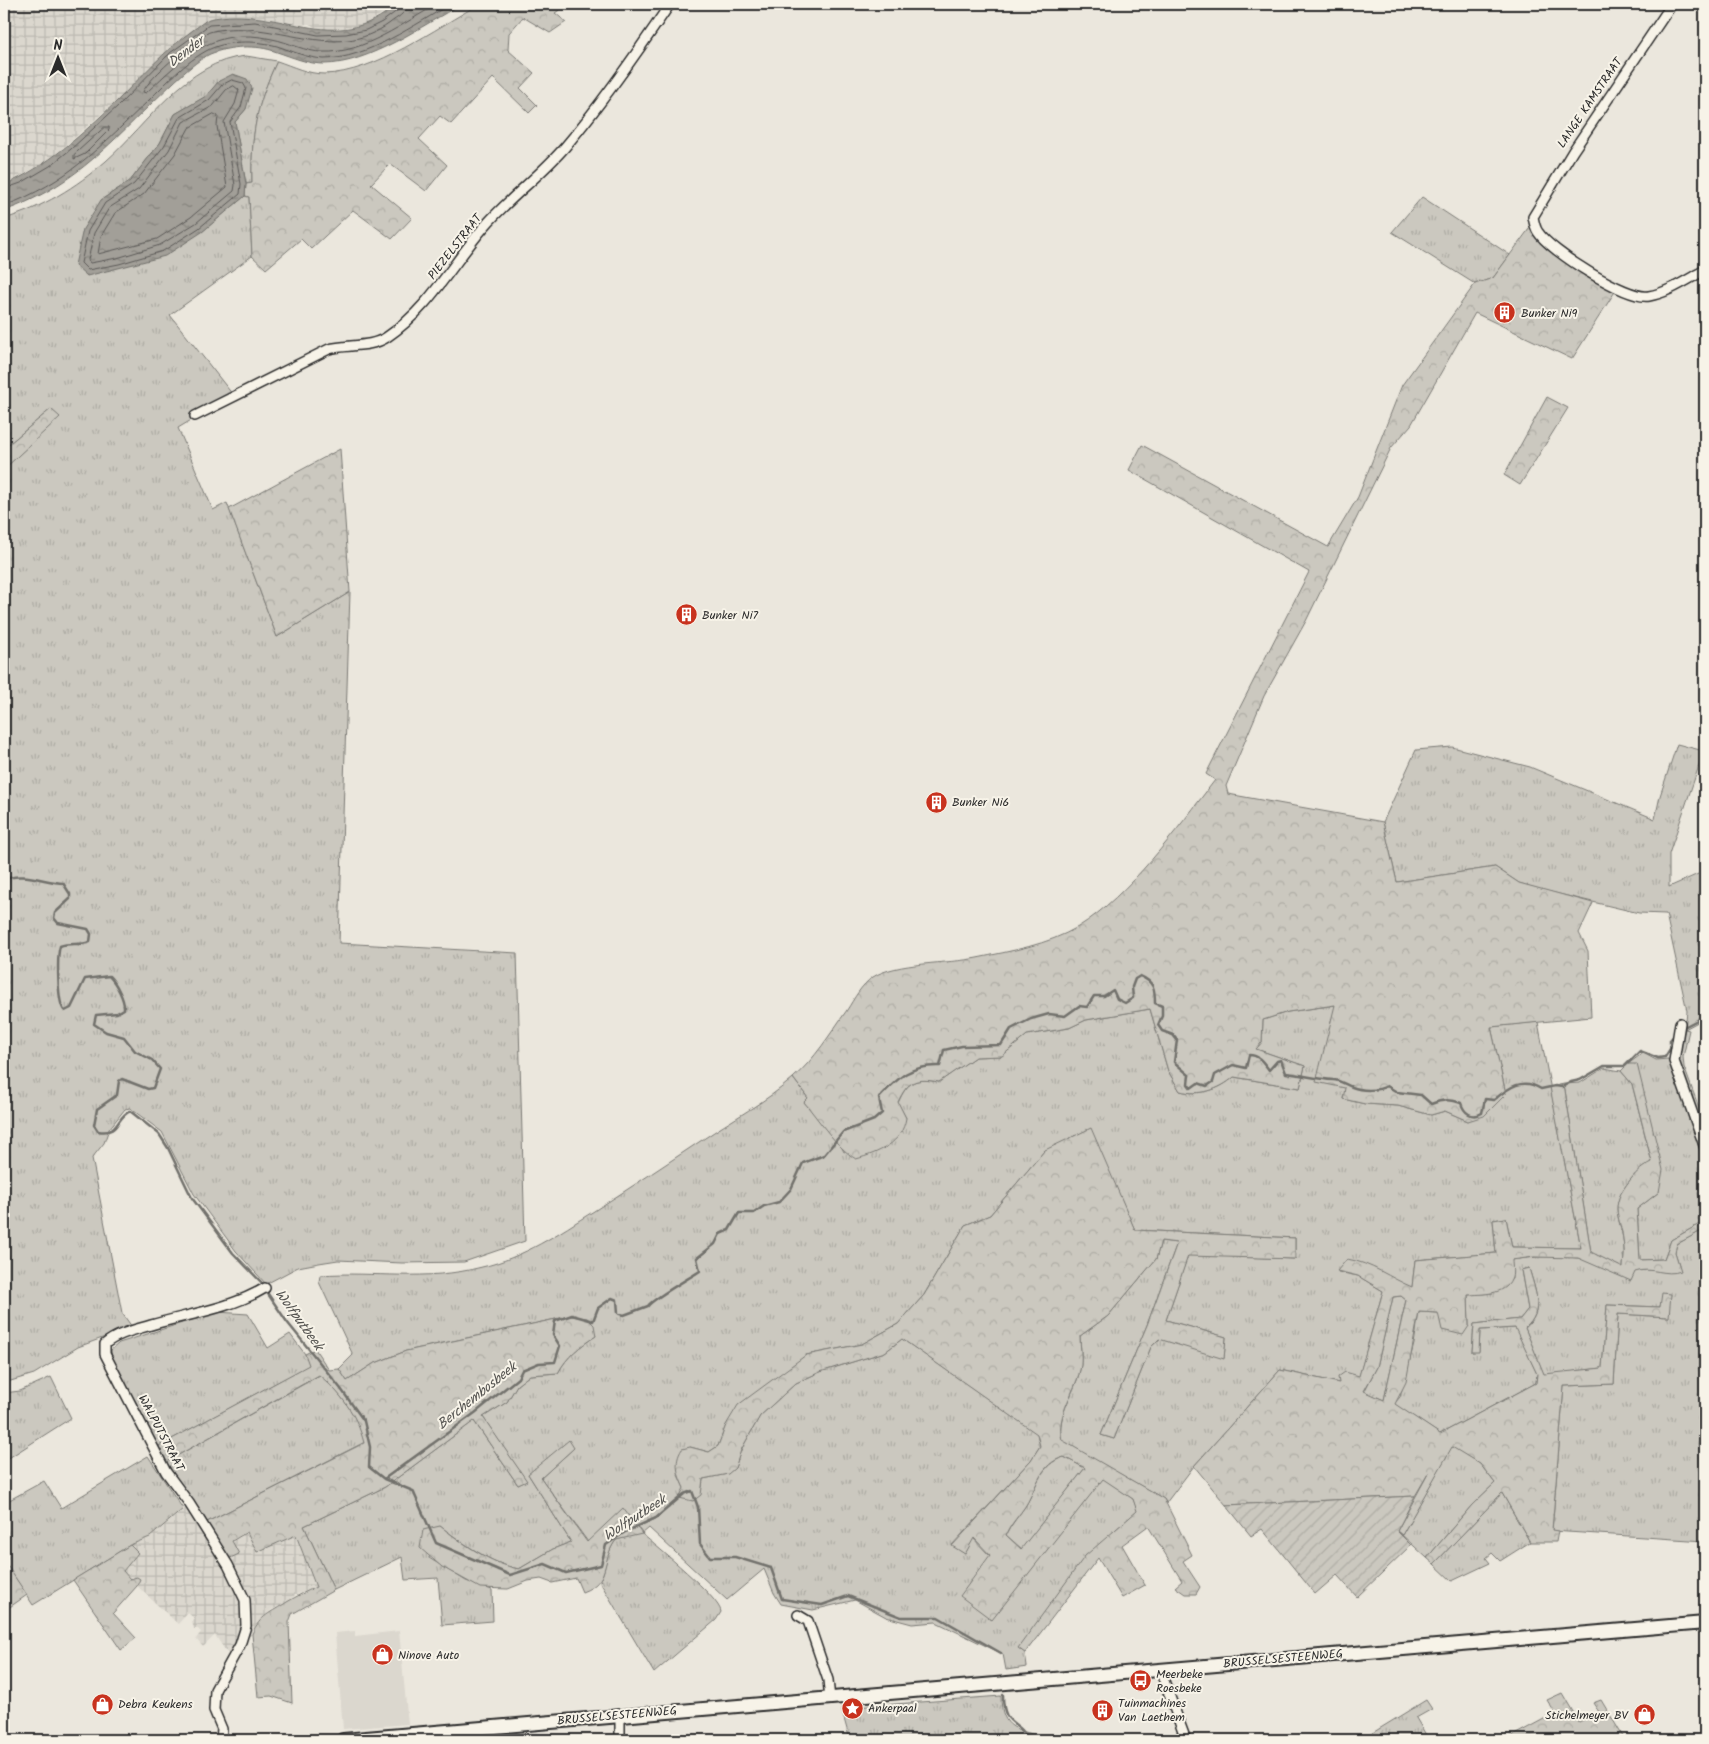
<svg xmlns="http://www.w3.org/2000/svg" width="1709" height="1744" font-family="Kalam,sans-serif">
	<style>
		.built { fill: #dbd7ce }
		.industrial { fill: url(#industrial-grid) }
		.grass { fill: url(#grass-tufts); stroke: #7b7a75 }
		.forest { fill: url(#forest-crowns); stroke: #7b7a75; fill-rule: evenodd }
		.garden { fill: url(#garden-furrows); stroke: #7b7a75 }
		.water { fill: url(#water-ripples); stroke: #72716c }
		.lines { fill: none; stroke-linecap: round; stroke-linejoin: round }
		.shore { stroke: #5b5957; stroke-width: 1 }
		.stream { stroke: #72716c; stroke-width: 2.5 }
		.minor-casing { stroke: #2b2b2b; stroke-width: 12 }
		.primary-casing { stroke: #2b2b2b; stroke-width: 16 }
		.minor { stroke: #f7f3e8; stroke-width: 9 }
		.primary { stroke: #f7f3e8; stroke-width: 12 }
		.labels { text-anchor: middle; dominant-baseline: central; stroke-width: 4; stroke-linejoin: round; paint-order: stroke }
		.street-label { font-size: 12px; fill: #2b2b2b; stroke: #f7f3e8 }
		.poi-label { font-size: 12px; fill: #2b2b2b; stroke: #f7f3e8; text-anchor: start }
		.water-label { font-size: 14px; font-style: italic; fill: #555451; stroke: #f7f3e8 }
	</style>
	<defs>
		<pattern id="industrial-grid" width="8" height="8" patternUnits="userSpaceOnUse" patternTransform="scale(1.25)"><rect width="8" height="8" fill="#dbd7ce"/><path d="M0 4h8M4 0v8" fill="none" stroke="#bcb9b1"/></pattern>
		<pattern id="grass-tufts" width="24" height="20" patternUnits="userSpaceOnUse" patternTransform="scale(1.25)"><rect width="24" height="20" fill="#cbc8bf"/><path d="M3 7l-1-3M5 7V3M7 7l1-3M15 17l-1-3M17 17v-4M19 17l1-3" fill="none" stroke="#aeaca4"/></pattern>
		<pattern id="forest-crowns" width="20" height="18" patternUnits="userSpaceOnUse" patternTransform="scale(1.25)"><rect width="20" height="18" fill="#cbc8bf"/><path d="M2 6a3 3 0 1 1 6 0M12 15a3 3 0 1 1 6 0" fill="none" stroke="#aeaca4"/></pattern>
		<pattern id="garden-furrows" width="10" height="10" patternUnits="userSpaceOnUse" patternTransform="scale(1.25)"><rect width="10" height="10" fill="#cbc8bf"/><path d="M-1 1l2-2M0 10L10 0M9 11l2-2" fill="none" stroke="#aeaca4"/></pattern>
		<pattern id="water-ripples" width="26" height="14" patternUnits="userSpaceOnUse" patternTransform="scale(1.25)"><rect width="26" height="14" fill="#a29f98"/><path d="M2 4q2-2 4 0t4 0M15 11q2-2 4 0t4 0" fill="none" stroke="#84827c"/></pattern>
	</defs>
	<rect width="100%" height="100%" fill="#ebe7dd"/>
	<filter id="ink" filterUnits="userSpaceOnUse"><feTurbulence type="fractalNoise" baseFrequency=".02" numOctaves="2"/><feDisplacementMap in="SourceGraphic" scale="10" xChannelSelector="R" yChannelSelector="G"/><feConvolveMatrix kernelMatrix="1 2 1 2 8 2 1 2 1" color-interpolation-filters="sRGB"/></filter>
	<g filter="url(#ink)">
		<!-- built -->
		<path class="built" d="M 355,1631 L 355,1636 L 399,1631 L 408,1724 L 343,1729 L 335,1633 Z"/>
		<!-- industrial -->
		<path class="industrial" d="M 4,4 L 397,4 L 364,25 L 334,30 L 324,31 L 309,24 L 295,25 L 255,17 L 115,102 L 48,161 L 4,185 Z
			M 193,1502 L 228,1559 L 231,1542 L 248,1532 L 283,1540 L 296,1535 L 316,1588 L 295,1595 L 287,1603 L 271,1610 L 256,1625 L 252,1634 L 231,1653 L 227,1653 L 215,1635 L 203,1647 L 196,1639 L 201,1632 L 198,1629 L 194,1629 L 192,1622 L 195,1619 L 188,1613 L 178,1624 L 137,1586 L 140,1579 L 130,1579 L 123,1571 L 138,1553 L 130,1545 L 150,1537 Z"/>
		<!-- grass -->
		<path class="grass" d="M 246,56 L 277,61 C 256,106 251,134 252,183 L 246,184 L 235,122 L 246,109 L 219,81 L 207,96 L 175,114 L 160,143 L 130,181 L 101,200 L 202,232 L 245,196 L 249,197 L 252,256 L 170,315 L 233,395 L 178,428 L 213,510 L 227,503 L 277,637 L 350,592 L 339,943 L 517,953 L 525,1241 L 464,1262 L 402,1263 L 338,1260 L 319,1263 L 298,1267 L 266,1284 L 236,1251 L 194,1194 L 162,1132 L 130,1108 L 125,1109 L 109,1129 L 104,1143 L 92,1158 L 122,1313 L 132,1327 L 78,1347 L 34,1374 L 4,1383 L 4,469 L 59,417 L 51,409 L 4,448 L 4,219 C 42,208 76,187 106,161 C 148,124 186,61 246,56 Z
			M 1422,197 L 1510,255 L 1493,278 L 1475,284 L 1392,232 Z
			M 1677,744 L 1704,751 L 1669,854 L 1669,887 L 1705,871 L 1705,1018 L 1685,1029 L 1687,1011 L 1666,914 L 1639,913 L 1542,890 L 1519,883 L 1495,867 L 1397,882 L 1383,822 L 1416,750 L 1452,747 L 1530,767 L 1655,819 L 1660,796 Z
			M 1336,1005 L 1346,1088 L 1343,1099 L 1365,1104 L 1398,1106 L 1431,1115 L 1445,1111 L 1468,1121 L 1506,1094 L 1491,1027 L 1538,1022 L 1581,1248 L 1512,1247 L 1506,1218 L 1493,1220 L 1496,1253 L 1415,1260 L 1412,1288 L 1347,1260 L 1338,1272 L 1358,1276 L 1383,1291 L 1359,1377 L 1339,1383 L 1280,1370 L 1194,1466 L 1166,1503 L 1164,1499 L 1062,1441 C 1055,1413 1078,1391 1081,1364 C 1082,1355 1080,1345 1080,1336 L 1108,1316 L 1156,1259 L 1161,1241 L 1177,1243 L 1147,1325 L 1101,1435 L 1114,1439 L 1151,1347 L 1160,1339 L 1224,1358 L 1226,1337 L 1166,1320 L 1188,1255 L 1295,1259 L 1295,1238 L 1135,1230 L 1117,1190 L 1045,1150 L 990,1215 L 965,1225 L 924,1295 L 898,1324 L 862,1344 L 806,1355 L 726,1425 L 718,1446 L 709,1452 L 690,1447 L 678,1475 L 684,1488 L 702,1488 L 703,1479 L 727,1474 L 735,1468 L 741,1450 L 760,1416 L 796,1383 L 820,1372 L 885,1352 L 902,1339 L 1037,1433 L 1040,1446 L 1031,1460 L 952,1545 L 965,1554 L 973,1538 L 990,1556 L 991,1620 L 1103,1478 L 1133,1499 L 1138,1511 L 1116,1529 L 1019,1648 L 1025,1653 L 1027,1667 L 1006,1670 L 1003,1654 L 936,1622 L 912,1624 L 886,1617 L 855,1600 L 813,1610 L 781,1604 L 774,1593 L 764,1569 L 727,1600 L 649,1528 L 642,1534 C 656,1546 720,1598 721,1612 L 716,1620 L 654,1673 L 600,1582 C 606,1568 606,1553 616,1540 L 642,1533 L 623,1509 L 588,1542 L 541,1478 L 574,1448 L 528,1474 L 571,1542 L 553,1549 L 519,1569 C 491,1564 463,1543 440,1526 L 429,1558 L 466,1581 L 492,1590 L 493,1621 L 442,1625 L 438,1578 L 405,1580 L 402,1557 L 334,1590 L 304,1526 L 385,1487 L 474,1421 L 518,1485 L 526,1481 L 483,1417 L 507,1402 L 517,1385 L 530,1375 L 558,1373 C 567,1356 580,1346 596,1336 L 570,1316 L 406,1351 L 373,1364 L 347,1381 L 339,1369 L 353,1355 L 319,1282 L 320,1275 C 376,1271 425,1282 482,1267 C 523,1258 559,1233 594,1211 C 630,1188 666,1164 702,1140 C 731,1120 766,1102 793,1078 L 808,1098 L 804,1102 L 839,1142 L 844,1152 L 906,1118 L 898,1103 C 908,1080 915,1078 939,1082 L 975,1057 L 1002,1056 L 1027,1035 L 1069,1028 L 1086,1020 L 1150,1009 L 1168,1071 L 1180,1091 C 1200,1096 1219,1090 1234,1077 L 1300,1088 L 1305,1066 L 1256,1049 L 1262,1042 L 1263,1020 L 1288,1012 Z
			M 1643,1053 L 1656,1060 L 1668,1059 L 1705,1154 L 1705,1221 L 1671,1240 L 1664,1259 L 1640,1260 L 1637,1209 L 1659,1192 L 1637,1065 L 1628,1064 Z
			M 1604,1068 L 1621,1071 L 1632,1084 L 1652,1163 C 1642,1167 1638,1171 1631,1179 C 1606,1209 1622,1216 1624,1248 C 1625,1255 1623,1261 1623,1268 L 1591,1253 L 1564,1084 L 1580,1083 Z
			M 1705,1229 L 1705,1541 L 1552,1531 L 1564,1386 L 1614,1384 L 1618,1314 L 1669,1317 L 1660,1307 L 1607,1305 L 1602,1368 L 1544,1375 L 1525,1328 C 1545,1312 1535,1290 1529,1268 L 1521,1270 L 1528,1309 L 1520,1319 L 1474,1324 L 1472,1352 L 1479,1351 L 1480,1330 L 1516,1328 L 1537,1374 L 1536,1383 L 1440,1434 L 1394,1404 L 1400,1397 L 1414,1344 L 1419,1312 L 1438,1313 L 1469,1326 L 1468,1295 L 1493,1293 L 1512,1279 L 1511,1260 C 1532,1257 1556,1255 1577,1258 C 1586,1259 1594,1265 1603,1267 C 1628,1273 1653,1270 1679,1265 L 1675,1252 L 1677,1244 Z
			M 1401,1296 L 1406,1300 L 1384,1400 L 1364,1392 L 1377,1367 L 1393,1297 Z
			M 217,1312 L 248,1314 L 268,1348 L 290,1334 L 305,1354 L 310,1365 L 157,1447 L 112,1358 L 111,1350 L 119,1343 Z
			M 320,1375 C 341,1393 357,1415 365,1442 L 207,1522 L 166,1462 Z
			M 51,1377 L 71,1418 L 4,1461 L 4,1393 L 20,1391 Z
			M 1452,1446 L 1480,1464 L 1495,1483 L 1472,1505 L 1427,1558 L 1402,1535 Z
			M 148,1456 L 183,1509 L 150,1537 L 130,1545 L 33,1605 L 4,1561 L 4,1503 L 44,1481 L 61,1508 Z
			M 1064,1457 L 1085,1468 L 1022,1549 L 1006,1535 C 1011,1524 1019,1516 1026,1505 C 1037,1487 1040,1464 1064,1457 Z
			M 1502,1493 L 1530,1542 L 1500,1561 L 1492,1553 L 1486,1558 L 1490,1563 L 1452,1581 L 1434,1564 Z
			M 1001,1696 C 1001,1731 1018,1729 1046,1738 L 1047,1740 L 850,1740 L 841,1708 Z
			M 1426,1700 L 1432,1709 L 1416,1718 L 1429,1740 L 1361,1740 Z"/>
		<!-- forest -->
		<path class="forest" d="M 480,4 L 568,4 L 555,13 L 566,22 L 550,33 L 523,17 L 509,33 L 508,50 L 534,73 L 520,88 L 537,105 L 529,113 L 493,78 L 451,124 L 440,116 L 419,139 L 447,165 L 426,191 L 390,164 L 371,184 L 412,218 L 392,239 L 353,210 L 311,249 L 301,239 L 266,269 L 252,256 L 249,197 L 245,196 L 246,184 L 252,183 C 251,133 256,106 277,61 C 292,66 308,74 324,74 C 376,73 435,28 480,4 Z
			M 1529,229 L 1559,255 L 1616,290 L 1572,359 L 1475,313 L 1411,425 L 1391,448 L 1306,621 L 1264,696 L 1226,786 L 1228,794 L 1383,822 L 1397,882 L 1495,867 L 1519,883 L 1593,903 L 1579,933 L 1588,951 L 1591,1017 L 1491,1027 L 1506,1094 L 1484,1116 L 1468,1121 L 1445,1111 L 1431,1115 L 1398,1106 L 1365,1104 L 1343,1099 L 1345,1088 L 1316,1082 L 1335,1005 L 1288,1012 L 1263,1020 L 1262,1042 L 1256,1049 L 1305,1066 L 1300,1088 L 1234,1077 C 1219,1090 1200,1096 1180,1091 L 1168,1071 L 1150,1009 L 1086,1020 L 1069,1028 L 1027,1035 L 1002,1056 L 975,1057 L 939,1082 C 916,1078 908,1080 898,1102 L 906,1118 C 902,1143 879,1153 856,1159 C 837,1148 819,1120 804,1102 L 808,1098 L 793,1078 C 815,1059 830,1034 847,1010 C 854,999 861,985 873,977 C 896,962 948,964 977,958 C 1011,951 1047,945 1078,927 C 1128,896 1179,827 1215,780 L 1206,774 L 1309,572 L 1129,470 L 1142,445 L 1328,547 L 1358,497 L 1402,385 L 1475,284 L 1493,278 Z
			M 1547,397 L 1568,408 L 1520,485 L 1504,475 Z
			M 51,409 L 60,417 L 4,469 L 4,448 Z
			M 340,449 L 350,592 L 277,637 L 229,509 Z
			M 1685,1029 L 1689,1030 L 1683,1057 L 1684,1067 L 1705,1124 L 1705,1135 L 1677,1066 L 1678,1051 Z
			M 1628,1064 L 1637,1064 L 1663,1170 L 1659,1192 L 1637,1209 L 1640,1260 L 1664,1259 L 1671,1240 L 1705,1221 L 1705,1229 L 1677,1244 L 1675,1252 L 1681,1271 C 1666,1277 1651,1266 1635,1272 L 1631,1281 L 1578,1258 L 1534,1257 L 1512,1260 C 1512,1266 1514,1275 1511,1280 C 1505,1295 1482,1294 1468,1295 L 1469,1326 L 1463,1335 L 1442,1330 L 1438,1313 L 1419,1312 L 1406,1382 L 1395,1404 L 1440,1434 L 1536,1383 L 1537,1374 L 1515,1328 L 1480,1330 L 1479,1352 L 1472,1352 L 1474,1324 L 1520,1319 L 1528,1309 L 1521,1270 L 1529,1268 C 1535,1290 1545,1311 1525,1328 L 1544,1374 L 1602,1368 L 1607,1305 L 1660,1307 L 1662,1293 L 1671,1294 L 1669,1317 L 1618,1314 L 1614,1384 L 1564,1386 L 1552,1530 L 1558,1531 L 1556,1542 L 1530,1542 L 1502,1493 L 1434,1564 L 1427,1558 L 1472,1505 L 1495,1483 L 1480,1464 L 1452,1447 L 1402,1535 L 1397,1531 L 1429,1472 L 1415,1496 L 1226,1505 L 1194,1466 L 1280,1370 L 1339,1383 L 1338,1377 L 1345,1372 L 1359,1376 L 1383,1291 L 1358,1276 L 1337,1271 L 1347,1259 C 1372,1263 1390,1278 1412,1287 L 1415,1260 L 1496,1253 L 1493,1220 L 1506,1218 L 1512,1247 L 1581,1248 L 1550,1087 L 1564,1084 L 1591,1252 L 1623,1268 C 1623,1261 1625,1255 1624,1248 C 1622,1215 1606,1209 1631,1179 C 1638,1171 1642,1167 1652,1162 L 1632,1084 L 1621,1071 ZM 1401,1296 L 1406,1300 L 1384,1400 L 1364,1391 L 1377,1367 L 1393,1297 Z
			M 1091,1128 L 1135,1230 L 1295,1238 L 1295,1259 L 1188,1256 L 1166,1320 L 1226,1337 L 1224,1359 L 1159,1339 L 1151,1347 L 1114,1439 L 1101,1435 L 1147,1325 L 1177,1243 L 1161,1241 L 1156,1259 L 1108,1316 L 1080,1336 C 1080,1345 1082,1356 1081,1365 C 1077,1391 1055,1414 1062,1440 L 1164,1499 L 1192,1555 L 1183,1561 L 1200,1587 L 1196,1594 L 1185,1594 L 1175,1587 L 1182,1581 L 1148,1526 L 1122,1545 L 1145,1585 L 1122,1598 L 1098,1558 L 1025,1653 L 1018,1648 L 1085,1556 L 1137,1511 L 1133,1499 L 1103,1479 L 992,1620 L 960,1596 L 990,1555 L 974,1538 L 965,1554 L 952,1546 L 1031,1460 L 1040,1446 L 1037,1434 L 902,1339 L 885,1352 L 820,1372 L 796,1383 L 760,1416 L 741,1450 L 735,1468 L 728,1474 L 703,1479 L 701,1495 L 693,1501 L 679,1498 L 684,1488 C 678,1475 673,1463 682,1449 L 690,1447 L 709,1452 L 718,1446 L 726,1425 L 738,1405 L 806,1355 L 862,1344 L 898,1324 L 924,1295 L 965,1225 L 990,1215 L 1045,1150 ZM 1064,1457 L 1085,1468 L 1021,1549 L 1006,1535 C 1011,1523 1019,1516 1026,1505 C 1037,1487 1040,1463 1064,1457 Z
			M 570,1316 L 587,1318 L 594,1325 L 596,1336 C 580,1346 567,1356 558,1373 L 530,1375 L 517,1385 L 507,1402 L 483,1417 L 527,1481 L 518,1485 L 474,1421 L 385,1487 L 304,1526 L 334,1590 L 292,1614 L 289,1622 L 292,1703 L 271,1696 L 258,1697 L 252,1634 C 260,1615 271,1613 287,1602 C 297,1596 305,1592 316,1587 L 296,1535 L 257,1552 L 247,1532 L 232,1541 L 239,1554 L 228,1559 L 207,1522 L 364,1443 C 357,1415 341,1393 319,1375 L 166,1462 L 157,1447 L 309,1365 L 305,1354 L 315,1349 L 329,1370 L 339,1369 L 347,1381 L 373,1364 L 406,1351 Z
			M 569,1440 L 574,1448 L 541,1478 L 587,1542 L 623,1508 L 642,1534 L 616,1540 C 600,1561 612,1581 582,1592 L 576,1578 L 552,1583 L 541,1579 L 528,1581 L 508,1589 L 480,1588 L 442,1567 L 420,1548 L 423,1530 L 440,1526 C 462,1543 491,1564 519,1569 L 553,1549 L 571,1542 L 528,1474 Z
			M 130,1545 L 138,1553 L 123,1571 L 130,1579 L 137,1577 L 140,1579 L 137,1586 L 113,1613 L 136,1638 L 121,1650 L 73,1580 Z
			M 4,1561 L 27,1595 L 4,1611 Z
			M 1562,1693 L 1579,1722 L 1599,1712 L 1593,1703 L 1601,1700 L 1625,1740 L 1505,1740 L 1555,1713 L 1547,1700 Z"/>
		<!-- garden -->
		<path class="garden" d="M 1415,1496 L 1397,1531 L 1411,1545 L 1357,1597 L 1337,1575 L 1315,1594 L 1262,1529 L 1251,1536 L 1226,1505 Z"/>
		<!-- water -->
		<path class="water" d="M 397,4 L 462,4 C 422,25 370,64 324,64 C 308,64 292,57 277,52 C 256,44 230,46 210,54 C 193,62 166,90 152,103 C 104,150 69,188 4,211 L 4,185 C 47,167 82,134 116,102 C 141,77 164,51 193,30 C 198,27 204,21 209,19 C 279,3 334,60 397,4 Z
			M 233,74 L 247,79 L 252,88 L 246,109 L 235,122 L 246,184 L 245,196 L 202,232 L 165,256 L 87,276 L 75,265 L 83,229 L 101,200 L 130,181 L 160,143 L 175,114 L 206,96 L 219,81 Z"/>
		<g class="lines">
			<!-- shore -->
			<path class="shore" d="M 406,4 C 406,15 397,17 390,23 C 333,65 276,18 213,31 C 202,33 188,48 179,54 C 169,62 147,82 143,92 L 146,93 C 185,56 214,26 272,39 C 289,42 305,52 323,52 C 364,54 404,22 438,4
				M 232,80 L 243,83 L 246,88 L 241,107 L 230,122 L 241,184 L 240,194 L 199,228 L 163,251 L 119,264 L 88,270 L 81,263 L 88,231 L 105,203 L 134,184 L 164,146 L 179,118 L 209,100 L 222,85 Z
				M 234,86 L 239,90 L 235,104 L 224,122 L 235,185 L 234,191 L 196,223 L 160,245 L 117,258 L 90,263 L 88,260 L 94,233 L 109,208 L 139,189 L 169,150 L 183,122 L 213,106 L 226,90 Z
				M 214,114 L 218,116 L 217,126 L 227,187 L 191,217 L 157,239 L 98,254 L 101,236 L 115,213 L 144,194 L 175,154 L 189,128 Z
				M 105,127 L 109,127 L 109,130 L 85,154 L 74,159 L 74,155 Z
				M 4,189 L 21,183 L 50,166 L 71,149 L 118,106 L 170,53 L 209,25 L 255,22 L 318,35 L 346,34 L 366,30 L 382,22 L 398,10 L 400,4
				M 4,206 C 67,183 102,145 149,100 C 165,84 187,61 206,51 C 226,40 255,40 277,46 C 292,51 307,58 324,59 C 367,59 415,24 451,4"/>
			<!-- stream -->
			<path class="stream" d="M 4,880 C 20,871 45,882 63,883 L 70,894 L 70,899 L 55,913 L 54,918 L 58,923 L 88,929 L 91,934 L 90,942 C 80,946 69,942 60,946 C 57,956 57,1006 65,1011 L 71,1008 L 85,979 L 109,976 C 116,983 125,1000 124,1009 L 117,1013 L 96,1015 L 94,1024 L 106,1032 L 124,1037 L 135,1051 L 152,1060 L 160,1069 L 153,1088 L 148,1089 L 122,1079 L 119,1081 L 117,1095 L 97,1109 L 94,1125 L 98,1131 C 120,1135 115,1118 130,1111 L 159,1134 L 168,1148 L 192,1198 L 233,1253 L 264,1285
				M 1682,1028 L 1705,1016
				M 266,1291 L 287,1322 L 341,1389 L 364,1421 L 370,1447 L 369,1467 L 384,1479 L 413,1491 L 436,1543 L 510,1575 L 545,1564 L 566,1573 L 601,1565 L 606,1545 L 625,1532 L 656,1518 L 684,1494 L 692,1491 L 698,1507 L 700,1544 L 710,1557 L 735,1557 L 771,1568 L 782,1599 L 822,1605 L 848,1596 L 901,1617 L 938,1617 L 1001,1653
				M 384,1479 L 475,1413 L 518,1378 L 522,1370 L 539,1363 L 555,1362 L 560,1346 L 553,1335 L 555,1321 L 572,1315 L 593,1321 L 598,1308 L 612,1298 L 617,1300 L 618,1313 L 624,1315 L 648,1306 C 651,1300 691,1277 700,1271 L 697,1258 L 715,1244 L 720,1234 L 729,1230 L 739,1213 L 754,1213 L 764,1206 L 779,1202 L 791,1189 L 803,1163 L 824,1155 L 843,1132 L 874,1120 L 882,1113 L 879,1098 C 899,1077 910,1065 940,1066 L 944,1050 L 962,1046 L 1001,1045 L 1011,1029 L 1031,1019 L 1049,1014 L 1065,1016 L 1079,1006 L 1087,1007 L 1094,996 L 1104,996 L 1113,990 L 1117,999 L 1125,1003 L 1133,998 L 1132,987 L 1135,979 L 1140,976 C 1154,982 1155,989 1155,1003 L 1162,1006 L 1162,1016 L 1158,1025 L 1162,1031 L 1173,1035 L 1177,1040 L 1174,1062 L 1189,1075 L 1188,1084 L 1191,1088 L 1198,1083 L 1207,1086 L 1213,1082 L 1215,1075 L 1233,1065 L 1246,1068 L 1249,1055 C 1259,1055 1263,1062 1269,1070 L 1277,1061 L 1281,1060 L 1286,1073 C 1302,1075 1318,1079 1333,1080 C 1340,1080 1346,1085 1352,1087 C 1362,1091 1378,1091 1387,1086 L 1397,1092 L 1421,1095 L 1431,1104 C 1440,1100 1451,1099 1461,1103 C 1464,1113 1472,1119 1482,1113 L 1485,1099 L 1494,1100 C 1509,1087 1523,1077 1541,1089 L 1555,1086 L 1562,1087 L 1571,1082 L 1580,1080 L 1604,1066 L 1625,1066 L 1640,1051 L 1658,1058 L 1665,1057 L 1670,1049 L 1670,1040 L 1676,1033
				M 1003,1695 C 1003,1729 1019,1718 1028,1740"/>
			<defs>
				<path id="minor" d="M 1672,4 L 1573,151 L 1533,217 C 1534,222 1535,228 1538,232 C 1550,251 1627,300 1649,296 C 1668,293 1688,279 1705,270
					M 195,416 L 329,349 C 347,344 371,348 387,337 C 429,309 452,264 484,227 C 509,198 540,176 565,147 C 603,102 637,53 670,4
					M 1680,1023 L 1674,1061 L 1705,1148
					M 798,1615 L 808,1621 L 828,1680 L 830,1699
					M 1160,1670 L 1186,1740
					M 620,1715 L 620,1740
					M 221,1740 L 222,1729 L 214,1710 L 215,1690 L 240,1645 L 246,1626 L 245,1600 L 228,1565 L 189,1503 L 166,1472 L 105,1354 L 105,1344 C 118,1333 135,1330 151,1325 C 189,1314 230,1309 265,1288"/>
				<path id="primary" d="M 343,1740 L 1705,1623"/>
			</defs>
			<!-- minor casing -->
			<use href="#minor" class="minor-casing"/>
			<!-- primary casing -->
			<use href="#primary" class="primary-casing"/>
			<!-- minor -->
			<use href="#minor" class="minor"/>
			<!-- primary -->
			<use href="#primary" class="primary"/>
		</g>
	</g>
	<!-- icons -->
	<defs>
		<symbol id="building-disc" viewBox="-11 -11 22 22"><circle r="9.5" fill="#c8321e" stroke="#f7f3e8"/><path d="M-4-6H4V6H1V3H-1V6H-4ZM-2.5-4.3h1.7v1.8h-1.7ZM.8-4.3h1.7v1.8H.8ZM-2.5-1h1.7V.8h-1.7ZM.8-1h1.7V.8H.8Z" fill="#fff"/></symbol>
		<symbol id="shop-disc" viewBox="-11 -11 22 22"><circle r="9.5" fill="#c8321e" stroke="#f7f3e8"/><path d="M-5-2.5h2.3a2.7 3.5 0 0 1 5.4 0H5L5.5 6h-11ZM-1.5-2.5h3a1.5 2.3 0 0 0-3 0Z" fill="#fff"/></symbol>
		<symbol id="bus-disc" viewBox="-11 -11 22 22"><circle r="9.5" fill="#c8321e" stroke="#f7f3e8"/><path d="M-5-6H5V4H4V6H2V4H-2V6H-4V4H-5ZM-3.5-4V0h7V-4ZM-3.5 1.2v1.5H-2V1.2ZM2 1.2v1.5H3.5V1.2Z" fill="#fff"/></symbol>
		<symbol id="sight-disc" viewBox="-11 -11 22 22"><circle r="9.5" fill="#c8321e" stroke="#f7f3e8"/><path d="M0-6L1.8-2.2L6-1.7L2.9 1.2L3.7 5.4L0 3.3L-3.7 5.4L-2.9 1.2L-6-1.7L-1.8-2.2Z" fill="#fff"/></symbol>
	</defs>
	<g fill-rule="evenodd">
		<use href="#building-disc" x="1492" y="300" width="25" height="25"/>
		<use href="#building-disc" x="674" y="602" width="25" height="25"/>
		<use href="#building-disc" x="924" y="790" width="25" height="25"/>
		<use href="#shop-disc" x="370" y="1642" width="25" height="25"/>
		<use href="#bus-disc" x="1128" y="1668" width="25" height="25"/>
		<use href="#shop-disc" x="90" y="1692" width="25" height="25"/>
		<use href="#sight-disc" x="840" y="1696" width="25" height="25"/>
		<use href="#building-disc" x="1090" y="1698" width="25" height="25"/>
		<use href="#shop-disc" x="1632" y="1702" width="25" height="25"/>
	</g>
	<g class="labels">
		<!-- street labels -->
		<g class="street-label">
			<text transform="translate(1590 103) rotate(-56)">LANGE KAMSTRAAT</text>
			<text transform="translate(455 247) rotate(-52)">PIEZELSTRAAT</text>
			<text transform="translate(161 1433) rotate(62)">WALPUTSTRAAT</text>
			<text transform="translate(1283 1659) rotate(-5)">BRUSSELSESTEENWEG</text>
			<text transform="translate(617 1716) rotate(-5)">BRUSSELSESTEENWEG</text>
		</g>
		<!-- poi labels -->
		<g class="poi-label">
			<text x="1521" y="313">Bunker Ni9</text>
			<text x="702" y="615">Bunker Ni7</text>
			<text x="952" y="802">Bunker Ni6</text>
			<text x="398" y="1655">Ninove Auto</text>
			<text x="1156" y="1674">Meerbeke<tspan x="1156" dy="14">Roesbeke</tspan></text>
			<text x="1118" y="1703">Tuinmachines<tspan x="1118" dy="14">Van Laethem</tspan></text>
			<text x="118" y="1704">Debra Keukens</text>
			<text x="868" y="1708">Ankerpaal</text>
			<text x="1628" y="1715" text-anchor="end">Stichelmeyer BV</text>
		</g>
		<!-- water labels -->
		<g class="water-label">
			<text transform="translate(186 52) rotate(-37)">Dender</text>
			<text transform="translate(299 1320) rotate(54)">Wolfputbeek</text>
			<text transform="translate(477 1396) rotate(-39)">Berchembosbeek</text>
			<text transform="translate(635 1518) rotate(-33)">Wolfputbeek</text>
		</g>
	</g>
	<!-- margin -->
	<rect width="1709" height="1744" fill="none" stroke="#f7f3e8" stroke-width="20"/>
	<rect x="10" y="10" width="1689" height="1724" fill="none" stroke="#2b2b2b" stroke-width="2" filter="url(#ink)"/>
	<!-- north arrow -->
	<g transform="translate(58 58)" stroke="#f7f3e8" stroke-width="4" paint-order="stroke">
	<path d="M0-4L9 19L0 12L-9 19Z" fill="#2b2b2b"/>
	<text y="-8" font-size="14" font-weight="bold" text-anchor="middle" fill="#2b2b2b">N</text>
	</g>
</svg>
